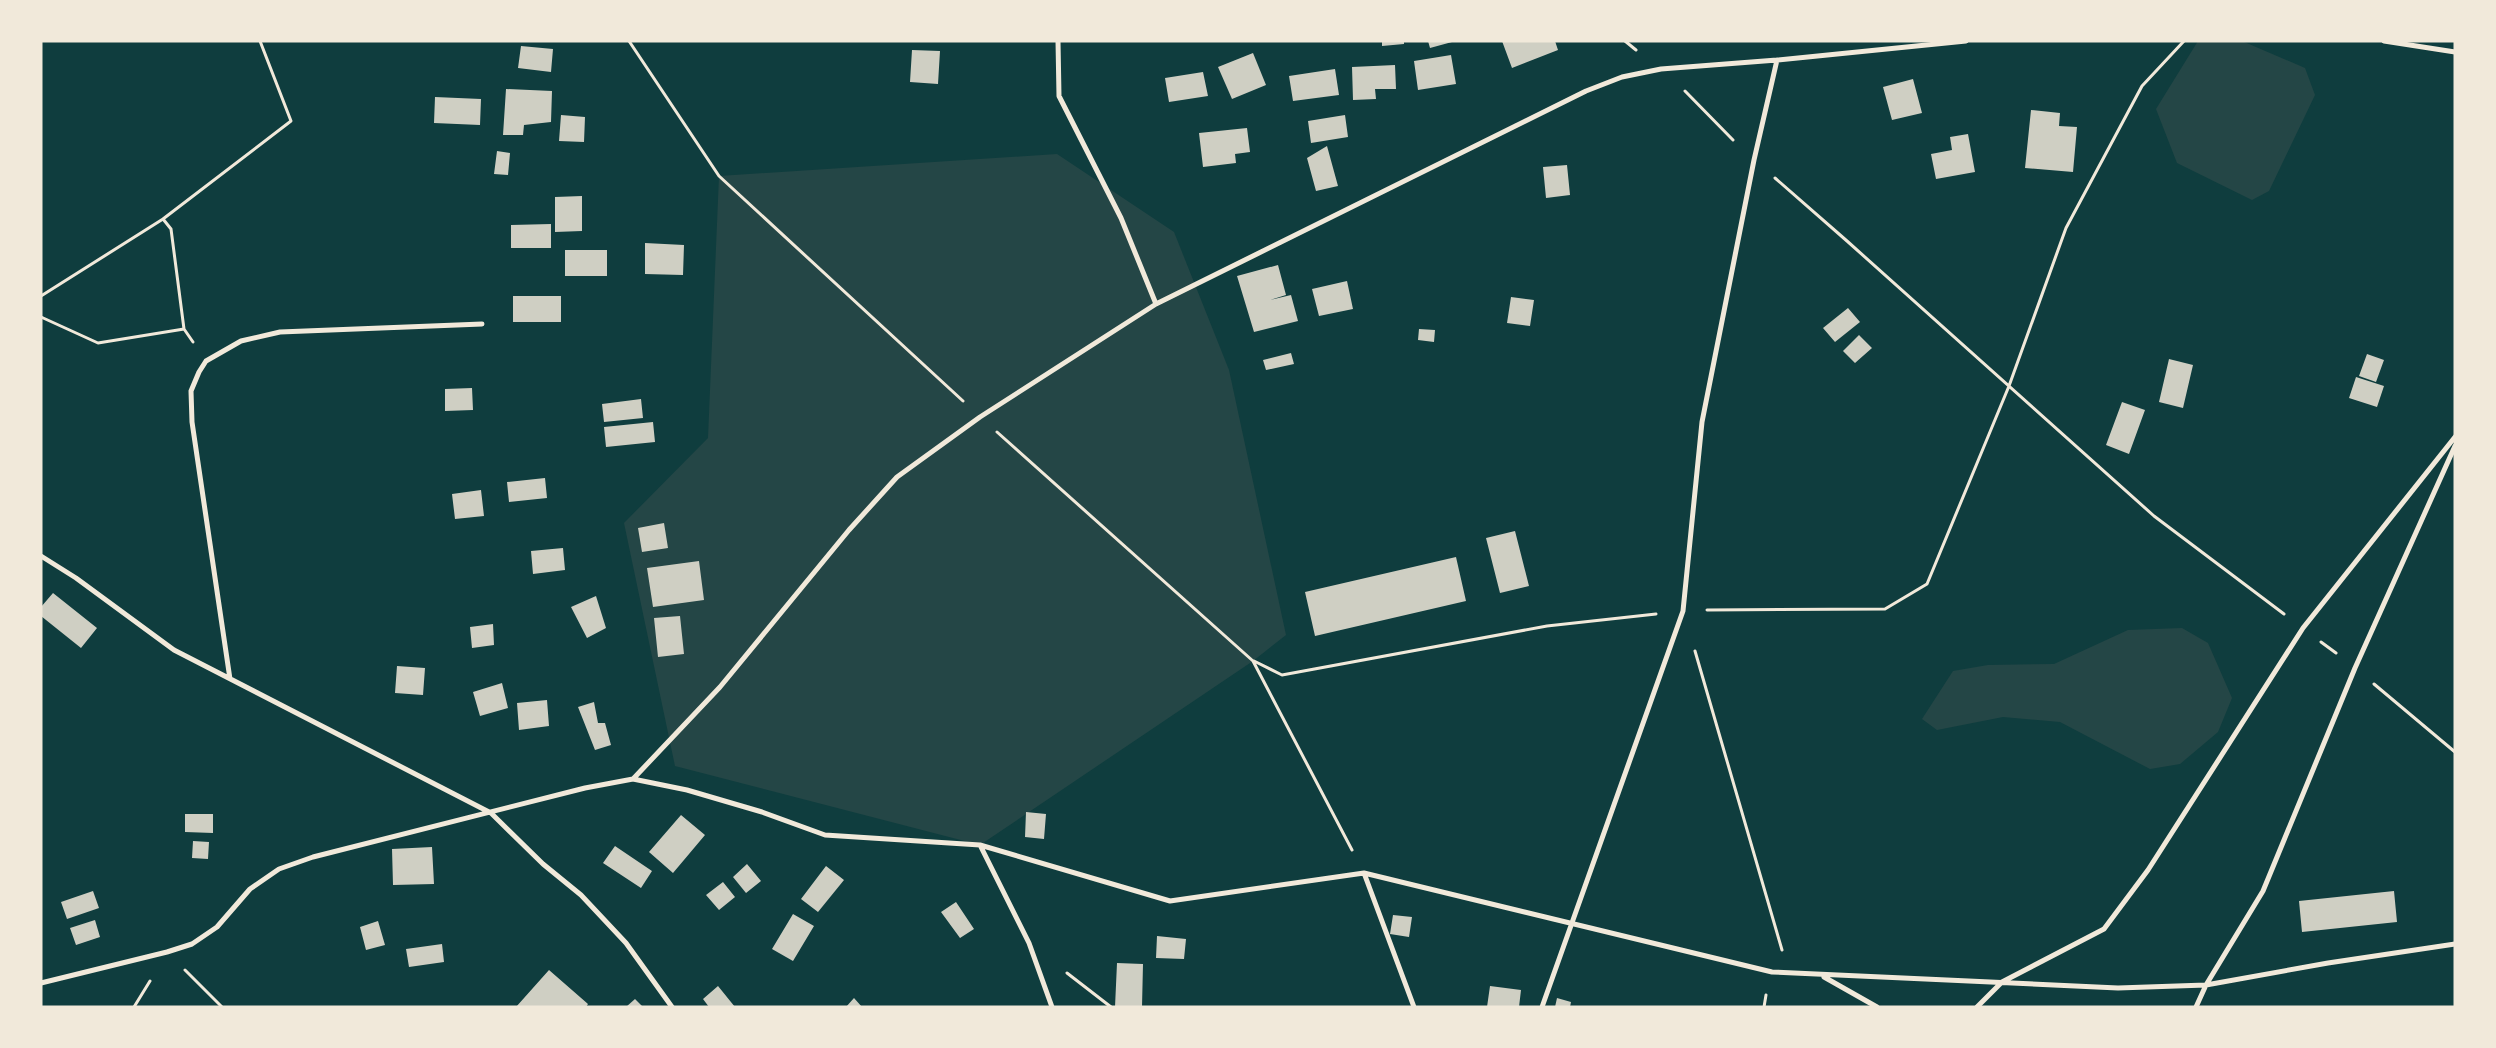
<svg xmlns="http://www.w3.org/2000/svg" width="2496" height="1048" font-family="'Fira Sans Condensed',sans-serif">
	<style>
		.green { fill: #244646 }
		.building { fill: #cfcfc3 }
		.lines { fill: none; stroke-linecap: round; stroke-linejoin: round }
		.path { stroke: #f1e9da; stroke-width: 3 }
		.minor { stroke: #f1e9da; stroke-width: 5 }
	</style>
	<rect width="100%" height="100%" fill="#0f3d3e"/>
	<!-- green -->
	<path class="green" d="M 2198,41 L 2242,41 L 2305,68 L 2315,95 L 2269,191 L 2252,200 L 2177,163 L 2156,109 Z
		M 1057,154 L 1174,232 L 1229,370 L 1286,635 L 1253,661 L 980,845 L 675,766 L 624,523 L 708,438 L 719,176 Z
		M 2182,628 L 2208,643 L 2232,698 L 2218,732 L 2180,764 L 2150,769 L 2060,722 L 2003,717 L 1937,730 L 1922,719 L 1953,671 L 1988,665 L 2054,664 L 2128,630 Z"/>
	<!-- building -->
	<path class="building" d="M 1382,41 L 1404,41 L 1404,44 L 1382,46 Z
		M 1428,41 L 1452,41 L 1452,42 L 1430,48 Z
		M 1502,41 L 1555,41 L 1558,50 L 1512,68 Z
		M 521,46 L 553,49 L 551,72 L 518,68 Z
		M 912,50 L 940,51 L 938,84 L 910,82 Z
		M 1253,53 L 1266,85 L 1232,99 L 1218,67 Z
		M 1451,55 L 1456,84 L 1418,90 L 1414,61 Z
		M 1395,65 L 1396,89 L 1375,89 L 1376,99 L 1353,100 L 1352,67 Z
		M 1335,69 L 1339,95 L 1293,101 L 1289,76 Z
		M 1203,72 L 1208,96 L 1169,102 L 1165,78 Z
		M 1913,79 L 1922,113 L 1892,120 L 1883,87 Z
		M 506,89 L 552,91 L 551,122 L 524,125 L 523,135 L 503,135 Z
		M 435,97 L 481,99 L 480,125 L 434,123 Z
		M 2031,110 L 2060,113 L 2059,126 L 2077,127 L 2073,172 L 2025,168 Z
		M 561,115 L 585,117 L 584,142 L 559,141 Z
		M 1345,115 L 1348,137 L 1311,143 L 1308,121 Z
		M 1247,128 L 1250,152 L 1235,154 L 1236,163 L 1203,167 L 1199,133 Z
		M 1968,134 L 1975,172 L 1936,179 L 1931,154 L 1952,150 L 1950,137 Z
		M 1327,146 L 1338,186 L 1316,191 L 1307,158 Z
		M 497,151 L 510,153 L 508,175 L 494,174 Z
		M 1567,165 L 1570,195 L 1546,198 L 1543,167 Z
		M 582,196 L 582,231 L 555,232 L 555,197 Z
		M 551,224 L 551,248 L 511,248 L 511,225 Z
		M 645,243 L 684,245 L 683,275 L 645,274 Z
		M 565,250 L 607,250 L 607,276 L 565,276 Z
		M 1278,265 L 1286,295 L 1270,300 L 1291,295 L 1298,321 L 1254,332 L 1237,276 Z
		M 1347,281 L 1353,309 L 1319,316 L 1312,289 Z
		M 513,296 L 561,296 L 561,322 L 513,322 Z
		M 1511,297 L 1534,300 L 1530,326 L 1507,323 Z
		M 1848,308 L 1860,322 L 1835,342 L 1823,328 Z
		M 1419,329 L 1435,330 L 1434,342 L 1418,340 Z
		M 1859,335 L 1872,348 L 1855,363 L 1843,351 Z
		M 1291,353 L 1294,364 L 1266,370 L 1263,360 Z
		M 2367,354 L 2384,360 L 2376,382 L 2359,376 Z
		M 2169,359 L 2193,365 L 2183,408 L 2159,402 Z
		M 2356,377 L 2384,386 L 2377,407 L 2349,398 Z
		M 472,388 L 473,410 L 445,411 L 445,389 Z
		M 641,399 L 643,418 L 604,422 L 602,404 Z
		M 2122,402 L 2145,410 L 2129,454 L 2106,445 Z
		M 653,422 L 655,442 L 606,447 L 604,427 Z
		M 545,478 L 547,498 L 509,502 L 507,482 Z
		M 481,490 L 484,516 L 455,519 L 452,494 Z
		M 664,523 L 668,548 L 642,552 L 638,528 Z
		M 1515,531 L 1529,586 L 1500,593 L 1486,538 Z
		M 563,548 L 565,570 L 533,574 L 531,551 Z
		M 1456,557 L 1466,601 L 1315,636 L 1305,592 Z
		M 699,561 L 704,600 L 653,607 L 647,568 Z
		M 53,593 L 97,628 L 81,648 L 41,616 L 41,607 Z
		M 596,596 L 606,628 L 587,638 L 571,607 Z
		M 680,616 L 684,654 L 658,657 L 654,618 Z
		M 493,624 L 494,645 L 472,648 L 470,627 Z
		M 397,666 L 425,668 L 423,695 L 395,693 Z
		M 502,683 L 508,708 L 480,716 L 473,692 Z
		M 547,700 L 549,726 L 519,730 L 517,703 Z
		M 594,702 L 598,723 L 605,723 L 611,745 L 595,750 L 578,707 Z
		M 1026,812 L 1046,814 L 1044,839 L 1025,837 Z
		M 185,814 L 213,814 L 213,833 L 185,832 Z
		M 681,815 L 705,835 L 673,873 L 649,852 Z
		M 193,841 L 209,842 L 208,859 L 192,858 Z
		M 615,846 L 652,871 L 641,888 L 603,863 Z
		M 432,847 L 434,884 L 393,885 L 392,849 Z
		M 747,864 L 761,881 L 746,893 L 733,877 Z
		M 826,866 L 844,880 L 818,912 L 801,899 Z
		M 723,882 L 735,897 L 719,910 L 706,895 Z
		M 93,891 L 99,908 L 67,919 L 61,902 Z
		M 2394,891 L 2397,922 L 2302,932 L 2299,901 Z
		M 956,902 L 974,929 L 960,938 L 941,912 Z
		M 793,914 L 814,926 L 793,961 L 772,949 Z
		M 1393,915 L 1412,917 L 1409,937 L 1390,934 Z
		M 95,920 L 100,937 L 76,945 L 70,928 Z
		M 378,921 L 385,945 L 366,950 L 360,927 Z
		M 1157,936 L 1186,939 L 1184,959 L 1156,958 Z
		M 442,944 L 444,962 L 409,967 L 406,949 Z
		M 1117,963 L 1143,964 L 1142,1007 L 1115,1007 Z
		M 549,970 L 588,1004 L 586,1007 L 516,1007 Z
		M 718,986 L 735,1007 L 709,1007 L 703,999 Z
		M 1490,986 L 1521,990 L 1519,1007 L 1487,1007 Z
		M 854,998 L 862,1007 L 846,1007 Z
		M 1557,998 L 1571,1002 L 1570,1007 L 1555,1007 Z
		M 635,999 L 643,1007 L 626,1007 Z"/>
	<g class="lines">
		<!-- path -->
		<path class="path" d="M 629,41 L 719,176 L 963,401
			M 1625,41 L 1636,50
			M 1685,91 L 1733,140
			M 1775,178 L 1847,241 L 2154,516 L 2284,614
			M 41,296 L 163,219 L 291,121 L 260,41
			M 41,317 L 98,343 L 184,329 L 171,229 L 163,219
			M 184,329 L 193,342
			M 997,432 L 1253,661 L 1352,850
			M 1707,610 L 1885,609 L 1927,584 L 2009,386 L 2066,228 L 2142,86 L 2184,41
			M 2321,642 L 2336,653
			M 1695,651 L 1782,950
			M 1254,661 L 1282,675 L 1547,626 L 1656,614
			M 2374,684 L 2455,752
			M 185,970 L 222,1007
			M 1067,973 L 1111,1007
			M 134,1007 L 150,981
			M 1764,1007 L 1766,995"/>
		<!-- minor -->
		<path class="minor" d="M 1058,41 L 1059,96 L 1121,218 L 1156,304
			M 2384,41 L 2455,52
			M 41,556 L 76,578 L 174,650 L 491,813 L 543,864 L 581,895 L 626,943 L 672,1007
			M 230,679 L 192,422 L 191,391 L 199,372 L 206,361 L 241,341 L 280,332 L 482,324
			M 633,779 L 720,687 L 849,530 L 897,477 L 980,417 L 1156,304 L 1586,91 L 1622,77 L 1661,69 L 1777,60 L 1966,41
			M 980,845 L 1029,943 L 1052,1007
			M 1364,873 L 1414,1007
			M 1824,977 L 1877,1007
			M 41,983 L 167,952 L 192,944 L 217,927 L 250,889 L 279,869 L 313,857 L 585,788 L 633,779 L 687,790 L 762,812 L 825,835 L 980,845 L 1170,901 L 1364,873 L 1772,972 L 2118,988 L 2206,985 L 2328,963 L 2455,944
			M 1542,1007 L 1683,611 L 1702,422 L 1754,160 L 1777,60
			M 1977,1007 L 2002,982 L 2104,929 L 2148,870 L 2303,628 L 2455,437
			M 2196,1007 L 2206,985 L 2263,891 L 2355,668 L 2455,446"/>
	</g>
	<!-- border -->
	<rect width="2496" height="1048" fill="none" stroke="#f1e9da" stroke-width="85"/>
</svg>
